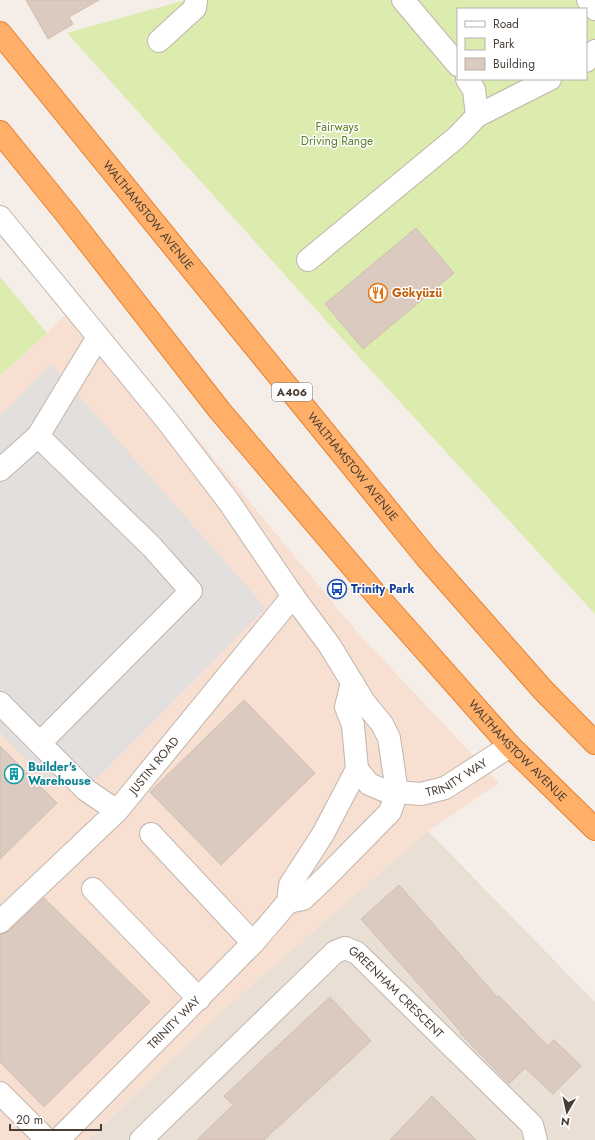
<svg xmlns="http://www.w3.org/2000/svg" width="595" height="1140" font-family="Jost,sans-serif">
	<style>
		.residential { fill: #e9dfd5 }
		.commercial { fill: #f7e0d2 }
		.green { fill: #dcebae; fill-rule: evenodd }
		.parking { fill: #e3dfdd }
		.building { fill: #dacabf; stroke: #d2beaf }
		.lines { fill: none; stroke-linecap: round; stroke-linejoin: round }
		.minor-casing { stroke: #c1b4aa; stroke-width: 24 }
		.highway-casing { stroke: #e68031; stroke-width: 24 }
		.minor { stroke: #fff; stroke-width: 22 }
		.highway { stroke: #ffaf68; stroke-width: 22 }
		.labels { text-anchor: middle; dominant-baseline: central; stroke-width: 3; stroke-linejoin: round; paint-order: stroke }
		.shield { fill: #fff; stroke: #7f7872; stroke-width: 1 }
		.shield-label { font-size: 11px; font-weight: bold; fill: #483e36 }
		.park-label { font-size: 12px; fill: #587e25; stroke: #fff }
		.street-label { font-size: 12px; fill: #483e36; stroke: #fff }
		.food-label { font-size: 12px; font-weight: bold; fill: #c56008; stroke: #fff; text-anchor: start }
		.transit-label { font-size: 12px; font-weight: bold; fill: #164399; stroke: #fff; text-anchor: start }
		.culture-label { font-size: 12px; font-weight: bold; fill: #0d838f; stroke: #fff; text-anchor: start }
	</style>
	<rect width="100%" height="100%" fill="#f5eee8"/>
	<!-- residential -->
	<path class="residential" d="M 428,831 L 595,1002 L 595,1140 L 88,1140 L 221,1012 Z"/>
	<!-- commercial -->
	<path class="commercial" d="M 82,299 L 358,633 L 499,783 L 428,831 L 221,1012 L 88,1140 L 0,1140 L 0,377 Z"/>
	<!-- green -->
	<path class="green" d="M 185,0 L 595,0 L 595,614 L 366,365 L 67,33 ZM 458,9 L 586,9 L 586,79 L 458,79 Z
		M 0,277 L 47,333 L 0,376 Z"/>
	<!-- parking -->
	<path class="parking" d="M 51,364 L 266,608 L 86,790 L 45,781 L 0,732 L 0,416 Z"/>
	<!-- building -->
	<path class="building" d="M 26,0 L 99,0 L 69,17 L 73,24 L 48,39 Z
		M 416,228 L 454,273 L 363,349 L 325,304 Z
		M 244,700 L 315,773 L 221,865 L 150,792 Z
		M 0,746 L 57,803 L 0,859 Z
		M 399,885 L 497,997 L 499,996 L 548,1046 L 554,1040 L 581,1066 L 553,1094 L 525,1068 L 509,1084 L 460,1033 L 461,1032 L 361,919 Z
		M 44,898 L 150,1002 L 44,1107 L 0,1062 L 0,934 L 9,931 Z
		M 330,997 L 371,1041 L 264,1140 L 197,1140 L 233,1105 L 224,1096 Z
		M 432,1096 L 476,1140 L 390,1140 Z"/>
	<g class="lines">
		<defs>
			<g id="minor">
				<path d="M 403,0 L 458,65"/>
				<path d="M 588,0 L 595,9"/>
				<path d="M 159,41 L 195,8 L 196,0"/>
				<path d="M 586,61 L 595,51"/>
				<path d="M 477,116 L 550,79"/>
				<path d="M 0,217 L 168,422 L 229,502 L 293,596 L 330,646 L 364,702 L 382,724 L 389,738 L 397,792 L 390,812 L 324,879 L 303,899 L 288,902"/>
				<path d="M 308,260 L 457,137 L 477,116 L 474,90 L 467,79"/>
				<path d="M 0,470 L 38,436"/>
				<path d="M 0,703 L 86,790 L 117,811"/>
				<path d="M 40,743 L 191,591 L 152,547 L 38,436 L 98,337"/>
				<path id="s1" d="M 357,769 L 369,784 L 383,790 L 397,792 L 421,794 L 445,788 L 510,746"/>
				<path d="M 151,834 L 253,943"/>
				<path d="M 93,889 L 199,999"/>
				<path id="s2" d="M 0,922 L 117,811 L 293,596"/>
				<path d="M 0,1093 L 47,1140"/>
				<path id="s3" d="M 58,1140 L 253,943 L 288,902 L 290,885 L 323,834 L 357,769 L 353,725 L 346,707 L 352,682"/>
				<path id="s4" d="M 141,1140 L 335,952 L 345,948 L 357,953 L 532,1125 L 536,1140"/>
			</g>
			<g id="highway">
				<path id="s5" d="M 0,33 L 426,557 L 543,690 L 595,743"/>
				<path id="s6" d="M 0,132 L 68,216 L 220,411 L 379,598 L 510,746 L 595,829"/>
			</g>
		</defs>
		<!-- minor casing -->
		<use href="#minor" class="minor-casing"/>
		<!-- highway casing -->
		<use href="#highway" class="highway-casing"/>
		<!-- minor -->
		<use href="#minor" class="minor"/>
		<!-- highway -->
		<use href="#highway" class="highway"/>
	</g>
	<!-- icons -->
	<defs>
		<symbol id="restaurant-ring" viewBox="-11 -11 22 22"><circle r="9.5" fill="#fff" stroke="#e8710a" stroke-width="1.5"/><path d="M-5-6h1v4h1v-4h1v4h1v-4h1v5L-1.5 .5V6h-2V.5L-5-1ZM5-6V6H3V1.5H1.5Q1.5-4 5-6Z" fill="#e8710a"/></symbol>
		<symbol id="bus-ring" viewBox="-11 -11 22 22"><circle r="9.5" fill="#fff" stroke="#1a4fb4" stroke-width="1.5"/><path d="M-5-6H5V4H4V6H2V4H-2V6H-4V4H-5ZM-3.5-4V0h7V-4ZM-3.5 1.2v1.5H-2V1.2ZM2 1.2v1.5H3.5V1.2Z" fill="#1a4fb4"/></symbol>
		<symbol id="building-ring" viewBox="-11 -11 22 22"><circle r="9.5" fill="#fff" stroke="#0f9aa8" stroke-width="1.5"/><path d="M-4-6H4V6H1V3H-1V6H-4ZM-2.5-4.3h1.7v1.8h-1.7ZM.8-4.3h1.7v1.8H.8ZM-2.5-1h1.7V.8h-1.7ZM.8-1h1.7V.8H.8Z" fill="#0f9aa8"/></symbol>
	</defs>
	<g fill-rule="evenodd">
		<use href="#restaurant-ring" x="367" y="282" width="22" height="22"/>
		<use href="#bus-ring" x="326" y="578" width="22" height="22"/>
		<use href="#building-ring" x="3" y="763" width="22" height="22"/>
	</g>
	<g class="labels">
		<!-- shield labels -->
		<rect class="shield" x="272" y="383" width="40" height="18" rx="3"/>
		<g class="shield-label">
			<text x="292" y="392">A406</text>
		</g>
		<!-- park labels -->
		<g class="park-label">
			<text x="337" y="127">Fairways<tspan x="337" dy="14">Driving Range</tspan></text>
		</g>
		<!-- street labels -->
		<g class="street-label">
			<text stroke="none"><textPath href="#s5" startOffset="235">WALTHAMSTOW AVENUE</textPath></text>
			<text stroke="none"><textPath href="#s5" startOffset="559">WALTHAMSTOW AVENUE</textPath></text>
			<text stroke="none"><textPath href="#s6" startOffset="807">WALTHAMSTOW AVENUE</textPath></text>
			<text stroke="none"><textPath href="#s2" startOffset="220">JUSTIN ROAD</textPath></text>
			<text stroke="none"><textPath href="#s1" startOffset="112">TRINITY WAY</textPath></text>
			<text stroke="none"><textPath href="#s4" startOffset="349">GREENHAM CRESCENT</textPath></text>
			<text stroke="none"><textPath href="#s3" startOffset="165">TRINITY WAY</textPath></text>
		</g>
		<!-- food labels -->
		<g class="food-label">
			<text x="392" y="293">Gökyüzü</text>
		</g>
		<!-- transit labels -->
		<g class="transit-label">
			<text x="351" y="589">Trinity Park</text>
		</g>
		<!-- culture labels -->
		<g class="culture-label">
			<text x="28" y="767">Builder's<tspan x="28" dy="14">Warehouse</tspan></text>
		</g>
	</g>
	<!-- legend -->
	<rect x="457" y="8" width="130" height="72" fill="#ffffff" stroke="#b6b2af"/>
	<rect x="465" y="21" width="20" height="6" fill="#ffffff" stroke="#b6b2af"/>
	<text x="493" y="28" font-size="12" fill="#483e36">Road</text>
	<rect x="465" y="38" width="20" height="12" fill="#dcebae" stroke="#b6b2af"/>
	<text x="493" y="48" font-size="12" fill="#483e36">Park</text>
	<rect x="465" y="58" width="20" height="12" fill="#dacabf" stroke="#b6b2af"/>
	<text x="493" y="68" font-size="12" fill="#483e36">Building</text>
	<!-- north arrow -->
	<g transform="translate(567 1112) rotate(189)" stroke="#ffffff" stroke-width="3" paint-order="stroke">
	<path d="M0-3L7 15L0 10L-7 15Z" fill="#483e36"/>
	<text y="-6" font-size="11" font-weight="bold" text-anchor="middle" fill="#483e36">N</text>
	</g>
	<!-- scale -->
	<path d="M10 1124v6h91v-6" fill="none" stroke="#483e36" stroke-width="2"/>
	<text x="16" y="1124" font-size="12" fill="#483e36" stroke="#ffffff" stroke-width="3" paint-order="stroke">20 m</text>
</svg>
